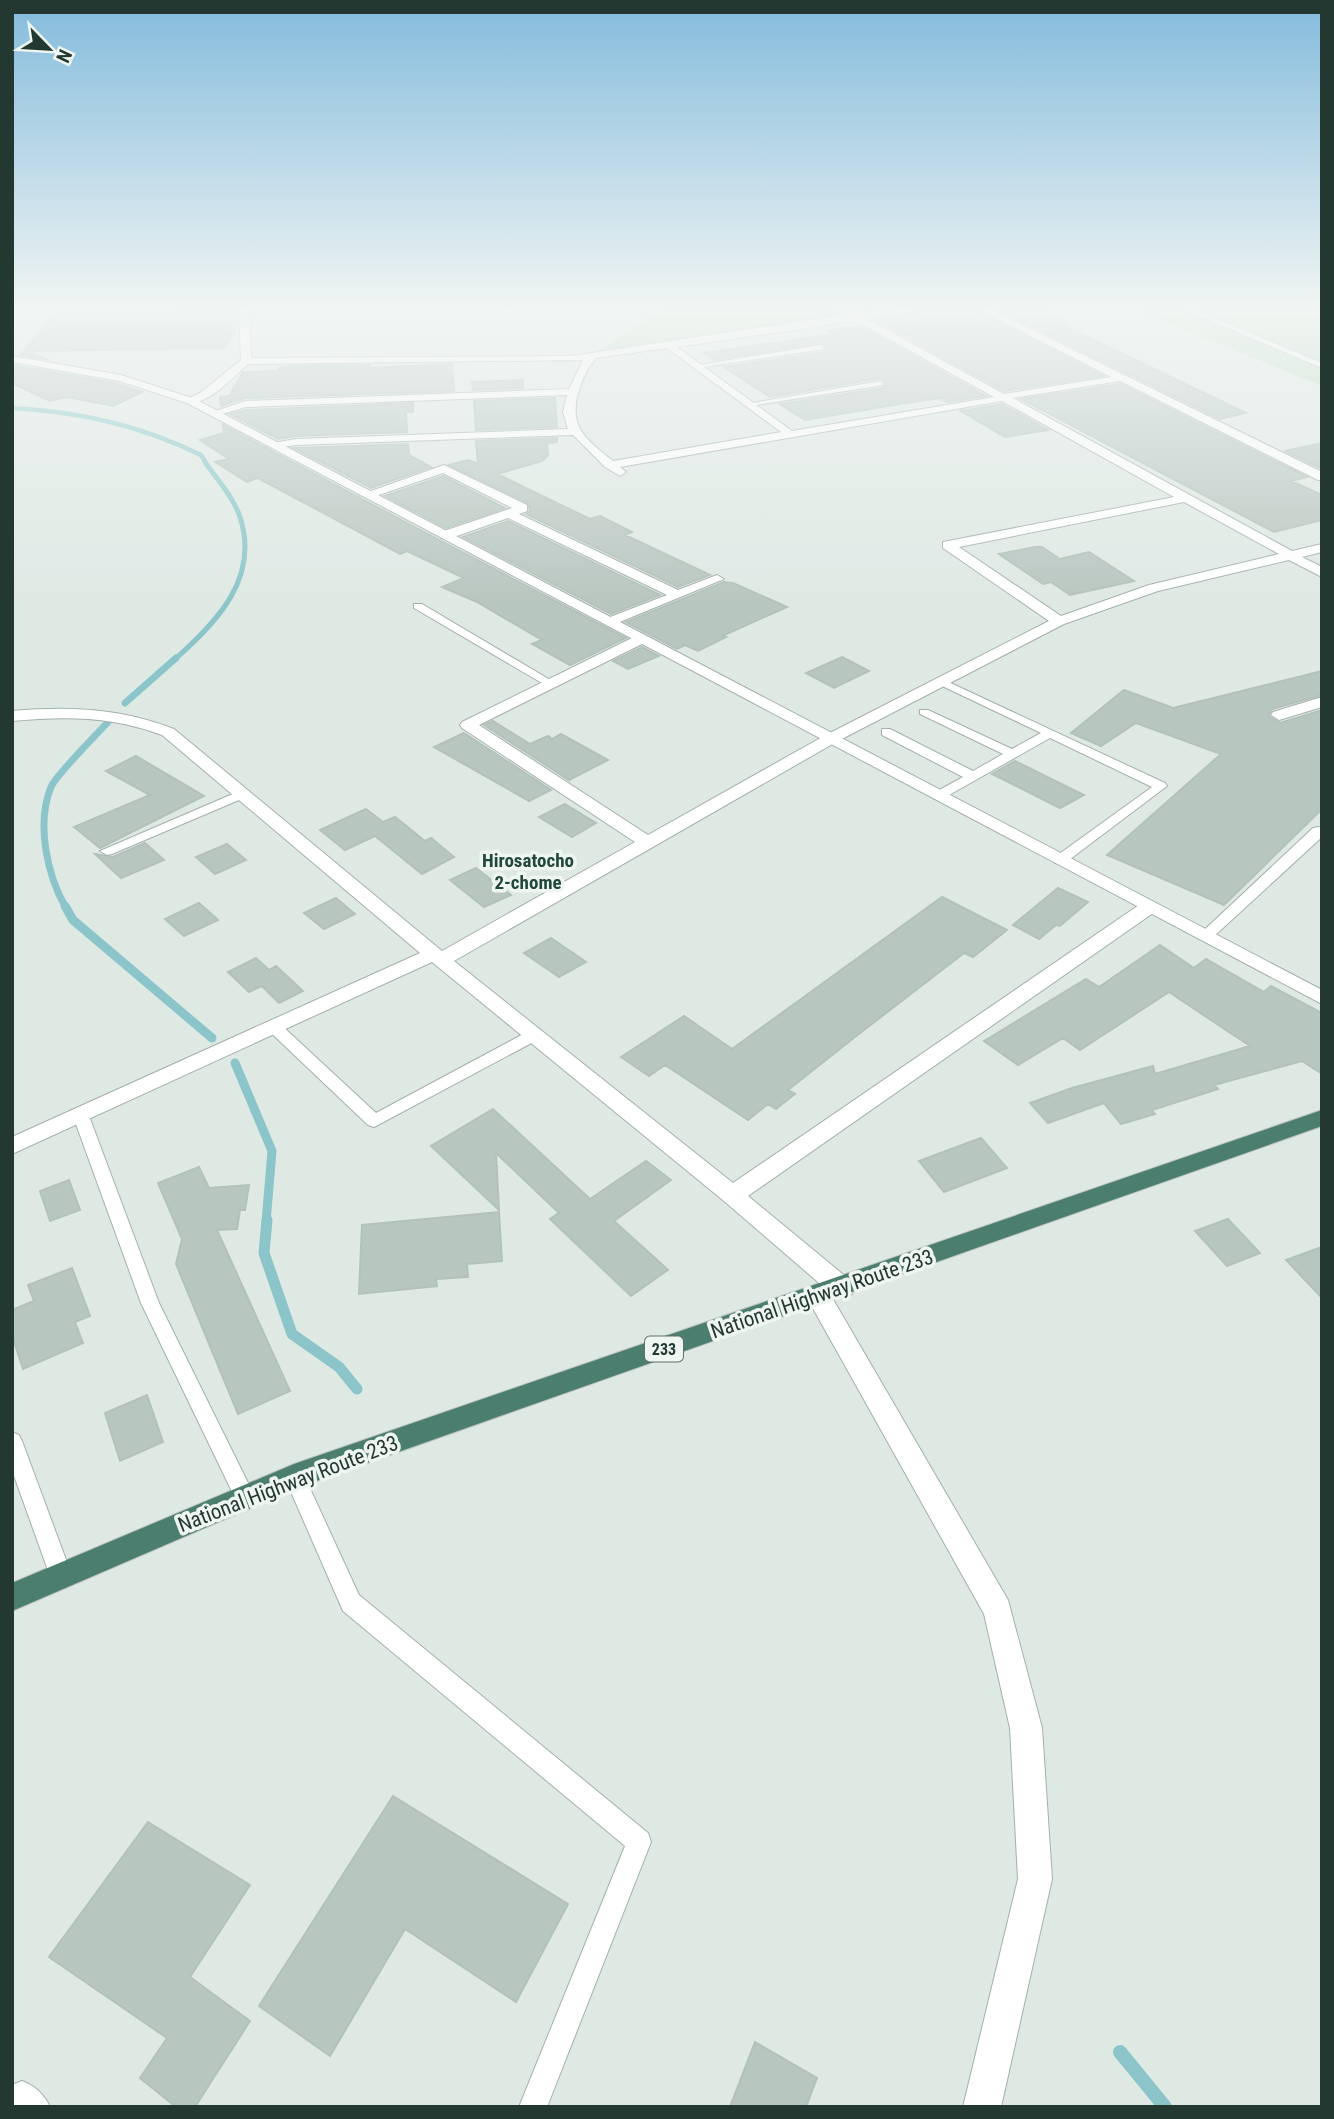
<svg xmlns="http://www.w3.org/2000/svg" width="1334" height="2119" font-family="'Roboto Condensed',sans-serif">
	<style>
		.green { fill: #bad9c0 }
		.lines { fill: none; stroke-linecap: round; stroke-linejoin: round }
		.stream-far5 { stroke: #8bc5ca; stroke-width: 4.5 }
		.stream-far4 { stroke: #8bc5ca; stroke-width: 5 }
		.stream-far3 { stroke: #8bc5ca; stroke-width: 7 }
		.stream-far2 { stroke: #8bc5ca; stroke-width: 9 }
		.stream-far1 { stroke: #8bc5ca; stroke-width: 11 }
		.stream { stroke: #8bc5ca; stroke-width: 14 }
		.building { fill: #b8c6c0; stroke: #b2c2ba; stroke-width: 2 }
		.service-casing { stroke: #a3b0aa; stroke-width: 2 }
		.minor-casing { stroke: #a3b0aa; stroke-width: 2 }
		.tertiary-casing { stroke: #a3b0aa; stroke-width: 2 }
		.trunk-casing { stroke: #bdc3c1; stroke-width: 2 }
		.service { fill: #fff; fill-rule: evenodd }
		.minor { fill: #fff; fill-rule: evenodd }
		.tertiary { fill: #fff; fill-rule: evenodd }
		.trunk { fill: #4c7e6f; fill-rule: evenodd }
		.labels { text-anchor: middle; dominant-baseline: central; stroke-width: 7; stroke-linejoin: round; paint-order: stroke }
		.shield { fill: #eff6f2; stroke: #60716a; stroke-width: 2 }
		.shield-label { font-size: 16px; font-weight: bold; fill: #223830 }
		.neighbourhood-label { font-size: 19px; font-weight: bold; fill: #20483b; stroke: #eff6f2 }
		.near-street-label { font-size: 21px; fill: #223830; stroke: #eff6f2 }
	</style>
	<rect width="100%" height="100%" fill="#dfe9e4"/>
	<!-- green -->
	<path class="green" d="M 665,307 L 830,307 L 839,318 L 597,352 Z
		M 1130,307 L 1322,307 L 1322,386 Z"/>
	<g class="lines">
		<!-- stream-far5 -->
		<path class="stream-far5" d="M 12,408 C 81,412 139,425 201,455 L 206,463"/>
		<!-- stream-far4 -->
		<path class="stream-far4" d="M 174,660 C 217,622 260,578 240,517 C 234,498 216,478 205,462"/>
		<!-- stream-far3 -->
		<path class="stream-far3" d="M 125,703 L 176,658
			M 66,908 C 47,875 36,824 51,787 C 56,775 96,735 108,722"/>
		<!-- stream-far2 -->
		<path class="stream-far2" d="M 65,906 L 73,920 L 212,1038
			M 235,1063 L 272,1151 L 266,1222"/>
		<!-- stream-far1 -->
		<path class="stream-far1" d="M 267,1220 L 264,1253 L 292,1334 L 339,1367 L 357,1389"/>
		<!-- stream -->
		<path class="stream" d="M 1120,2052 L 1165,2107"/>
	</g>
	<!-- building -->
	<path class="building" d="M 937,307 L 971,307 L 1103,376 L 1004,391 L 879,322 L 885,321 L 881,319 Z
		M 992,307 L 1033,307 L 1070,324 L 1063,325 L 1246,413 L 1220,419 Z
		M 237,312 L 237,326 L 225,348 L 25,351 L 49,360 L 20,355 L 56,313 Z
		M 859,326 L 986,396 L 947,402 L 940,398 L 906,403 L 805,420 L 780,404 L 884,388 L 886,383 L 881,378 L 770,397 L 724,367 L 824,352 L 827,349 L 823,343 L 714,360 L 704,353 L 834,334 L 828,331 Z
		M 452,364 L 454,391 L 245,398 L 221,406 L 220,397 L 229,396 L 243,372 L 278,371 L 279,368 L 295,366 L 370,365 L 369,368 Z
		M 12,365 L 115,383 L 142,392 L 113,406 L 67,397 L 50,401 L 12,383 Z
		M 523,380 L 523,388 L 473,390 L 472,382 Z
		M 1120,384 L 1307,477 L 1291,481 L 1322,495 L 1322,520 L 1274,532 L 1021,399 Z
		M 555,398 L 557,427 L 476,430 L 474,401 Z
		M 413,403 L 413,412 L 406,412 L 407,432 L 296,436 L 278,439 L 230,414 L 246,410 Z
		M 1002,404 L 1048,430 L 1005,437 L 961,411 Z
		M 223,425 L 439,540 L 626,638 L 570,665 L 532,644 L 542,640 L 477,602 L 442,587 L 464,578 L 407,551 L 400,554 L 258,478 L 247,482 L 215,462 L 229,459 L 200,440 L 224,433 Z
		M 557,438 L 557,442 L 547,443 L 548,455 L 542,461 L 497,474 L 590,519 L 600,516 L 632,532 L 625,535 L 710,575 L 678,587 L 526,514 L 530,511 L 528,503 L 449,465 L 468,460 L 478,464 L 476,441 Z
		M 1322,443 L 1322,469 L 1285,451 Z
		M 408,444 L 409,455 L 431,467 L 371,488 L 294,448 Z
		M 443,476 L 505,508 L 446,528 L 385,496 Z
		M 508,521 L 660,595 L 611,614 L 463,537 Z
		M 1035,547 L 1042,547 L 1060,559 L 1089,552 L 1134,581 L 1070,595 L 1051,582 L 1043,584 L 999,554 Z
		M 724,582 L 733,583 L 787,607 L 722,636 L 726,637 L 698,651 L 685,645 L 677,649 L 626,622 Z
		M 642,647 L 659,656 L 628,669 L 613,661 Z
		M 842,657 L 869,671 L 834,688 L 806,673 Z
		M 1322,671 L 1322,695 L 1272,709 L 1268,716 L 1280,723 L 1322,710 L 1322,809 L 1224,905 L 1107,855 L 1221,754 L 1136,723 L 1101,746 L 1071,733 L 1124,690 L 1173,708 Z
		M 493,721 L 530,744 L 548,736 L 552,739 L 561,734 L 608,760 L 569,780 L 484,725 Z
		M 464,733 L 551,790 L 529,801 L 434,747 Z
		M 136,756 L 204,796 L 100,848 L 74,827 L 150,795 L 106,771 Z
		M 1015,761 L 1084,795 L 1060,808 L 992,774 Z
		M 565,804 L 596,823 L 572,837 L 539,817 Z
		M 366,809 L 383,822 L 395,817 L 425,841 L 431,838 L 454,857 L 422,874 L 375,836 L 345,850 L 320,830 Z
		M 145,843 L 164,860 L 121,878 L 95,854 L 113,857 Z
		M 227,844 L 246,860 L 215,874 L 196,857 Z
		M 476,868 L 511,895 L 484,907 L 450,880 Z
		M 1058,888 L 1088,902 L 1060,926 L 1056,925 L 1039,939 L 1013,925 Z
		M 942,897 L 1007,930 L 973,957 L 964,953 L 855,1037 L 788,1090 L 795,1094 L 776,1109 L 768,1104 L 748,1120 L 665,1065 L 649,1076 L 621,1057 L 684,1016 L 732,1049 Z
		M 336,898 L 355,914 L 324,929 L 304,913 Z
		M 199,903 L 218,920 L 184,936 L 165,919 Z
		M 551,938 L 586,962 L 559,977 L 524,953 Z
		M 1160,945 L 1194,968 L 1206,959 L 1264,992 L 1271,986 L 1322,1013 L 1322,1074 L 1302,1061 L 1214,1085 L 1218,1089 L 1152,1110 L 1155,1114 L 1121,1124 L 1104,1103 L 1048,1123 L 1030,1103 L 1072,1088 L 1153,1066 L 1155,1074 L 1250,1046 L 1169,992 L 1080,1050 L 1063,1038 L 1018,1065 L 984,1041 L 1086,979 L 1099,987 Z
		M 256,958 L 269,970 L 276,966 L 303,991 L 279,1003 L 262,986 L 249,992 L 228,972 Z
		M 493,1109 L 590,1199 L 646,1161 L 671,1180 L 614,1221 L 668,1270 L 631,1296 L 550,1219 L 559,1213 L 496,1153 L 499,1210 L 431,1146 Z
		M 981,1138 L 1007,1168 L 944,1192 L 919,1161 Z
		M 199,1167 L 209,1188 L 249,1185 L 245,1210 L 240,1210 L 237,1229 L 217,1230 L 290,1391 L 238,1414 L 176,1264 L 182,1239 L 158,1183 Z
		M 69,1180 L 80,1210 L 50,1221 L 40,1191 Z
		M 499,1212 L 502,1261 L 467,1264 L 468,1277 L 436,1279 L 437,1286 L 359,1294 L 362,1225 Z
		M 1228,1219 L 1260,1253 L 1227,1266 L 1195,1231 Z
		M 1322,1247 L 1322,1298 L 1286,1260 Z
		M 72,1268 L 90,1316 L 75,1322 L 83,1343 L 23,1369 L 12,1335 L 12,1310 L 34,1301 L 28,1285 Z
		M 147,1395 L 163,1442 L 120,1461 L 105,1413 Z
		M 393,1796 L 568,1904 L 516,2002 L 405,1929 L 330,2056 L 259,2006 Z
		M 148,1822 L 250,1885 L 190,1977 L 250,2021 L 195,2107 L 176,2107 L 140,2078 L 167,2038 L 49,1957 Z
		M 755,2042 L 817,2078 L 806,2107 L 730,2107 Z"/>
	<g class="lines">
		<defs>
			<path id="service" d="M 1178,307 L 1188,307 L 1322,363 L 1322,368 Z
				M 821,345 L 824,349 L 697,368 L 693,366 Z
				M 881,381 L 884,385 L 750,406 L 746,404 Z
				M 414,604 L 422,604 L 557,684 L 547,686 L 414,608 Z
				M 942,679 L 1165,783 L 1167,786 L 1065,863 L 1055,863 L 1055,857 L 1152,787 L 1050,738 L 942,799 L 934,799 L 934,793 L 963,777 L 882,735 L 882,729 L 890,729 L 973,771 L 1003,754 L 920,714 L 920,710 L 928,710 L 1012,749 L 1041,733 L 938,684 L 938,680 Z
				M 242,790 L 246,791 L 246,797 L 112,854 L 107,855 L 100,851 Z
				M 1318,827 L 1322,828 L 1322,837 L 1211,939 L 1201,939 L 1199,936 L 1201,933 L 1313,828 Z
				M 274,1022 L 279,1023 L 376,1113 L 529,1031 L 534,1030 L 542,1035 L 539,1039 L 374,1127 L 368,1125 L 269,1031 L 266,1027 Z
				M 81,1110 L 87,1112 L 89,1116 L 159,1303 L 255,1497 L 252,1504 L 245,1506 L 238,1504 L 141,1303 L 73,1116 L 75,1112 Z
				M 12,1432 L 19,1435 L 22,1441 L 72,1576 L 69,1583 L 61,1586 L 53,1583 L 50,1576 L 12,1470 Z
				M 294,1467 L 301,1469 L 359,1595 L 648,1833 L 651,1842 L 547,2107 L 519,2107 L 625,1846 L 343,1611 L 284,1476 L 287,1469 Z
				M 22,2081 C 35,2086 44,2094 50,2107 L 12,2107 L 12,2085 Z"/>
			<path id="minor" d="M 239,307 L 249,307 L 251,358 L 572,356 L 855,313 L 935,307 L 867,319 L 1004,394 L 1111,377 L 974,307 L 986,307 L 1322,472 L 1322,480 L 1318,480 L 1120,381 L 1013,398 L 1292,551 L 1322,544 L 1322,552 L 1302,557 L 1322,567 L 1322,577 L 1289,560 L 1158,591 L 1064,624 L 836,742 L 454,961 L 733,1183 L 1142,903 L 1156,903 L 1158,907 L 1156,911 L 748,1196 L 851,1281 L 854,1288 L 851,1295 L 842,1298 L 833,1295 L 724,1201 L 432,962 L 12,1154 L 12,1137 L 420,953 L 162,735 C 112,716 65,716 12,721 L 12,711 C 69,706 120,708 174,729 L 442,951 L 635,842 L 462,728 L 460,725 L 462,722 L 636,636 L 646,636 L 648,639 L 646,642 L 479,725 L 648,835 L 824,736 L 1049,621 L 943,548 L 943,542 L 1174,497 L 1002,401 L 620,467 L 626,472 L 620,476 L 605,467 L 573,435 L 296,445 L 277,448 L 271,445 L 273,443 L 296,439 L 568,429 L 563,412 L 567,395 L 246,407 L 215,416 L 210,413 L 245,401 L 569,389 L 583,360 L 248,364 C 233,377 209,405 187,403 L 187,399 L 200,393 L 241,360 ZM 856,321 L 994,397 L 792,431 L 677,347 ZM 667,348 L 781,432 L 613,461 C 584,438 567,426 580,387 C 584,376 588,367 596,358 ZM 1184,502 L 1279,554 L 1149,585 L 1061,616 L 959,547 Z
				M 444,465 L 527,505 L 527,511 L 519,514 L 678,590 L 717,575 L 724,579 L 610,626 L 603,622 L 605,619 L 667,595 L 508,518 L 451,538 L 441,538 L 441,532 L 512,508 L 443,473 L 370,498 L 360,495 Z
				M 1322,697 L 1322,707 L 1279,720 L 1271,715 L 1273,712 Z"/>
			<path id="tertiary" d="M 12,356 L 121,375 L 195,399 L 1322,990 L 1322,1004 L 187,403 L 119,381 L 12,362 Z
				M 818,1286 L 827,1289 L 1008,1600 L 1042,1728 L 1052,1879 L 1001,2107 L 963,2107 L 1018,1879 L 1010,1728 L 984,1614 L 806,1296 L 809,1289 Z"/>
			<path id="trunk" d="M 1322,1110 L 1322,1126 L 302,1486 L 12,1611 L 12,1583 L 294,1464 Z"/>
		</defs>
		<!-- service casing -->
		<use href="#service" class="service-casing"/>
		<!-- minor casing -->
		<use href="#minor" class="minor-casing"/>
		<!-- tertiary casing -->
		<use href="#tertiary" class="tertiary-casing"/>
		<!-- trunk casing -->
		<use href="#trunk" class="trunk-casing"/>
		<!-- service -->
		<use href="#service" class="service"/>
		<!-- minor -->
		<use href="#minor" class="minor"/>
		<!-- tertiary -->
		<use href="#tertiary" class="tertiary"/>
		<!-- trunk -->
		<use href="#trunk" class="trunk"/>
	</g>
	<!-- sky -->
	<linearGradient id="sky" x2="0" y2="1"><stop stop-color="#83bbdc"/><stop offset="0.51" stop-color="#f1f5f3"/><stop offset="1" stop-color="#f1f5f3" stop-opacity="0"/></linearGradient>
	<rect width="1334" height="604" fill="url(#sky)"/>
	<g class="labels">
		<!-- shield labels -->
		<rect class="shield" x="645" y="1336.5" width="38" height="25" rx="5"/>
		<g class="shield-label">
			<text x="664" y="1349">233</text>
		</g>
		<!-- neighbourhood labels -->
		<g class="neighbourhood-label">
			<text x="528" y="860">Hirosatocho<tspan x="528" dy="22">2-chome</tspan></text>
		</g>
		<!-- near-street labels -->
		<g class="near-street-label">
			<text transform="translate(822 1294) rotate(-19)">National Highway Route 233</text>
			<text transform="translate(288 1484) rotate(-21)">National Highway Route 233</text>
		</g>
	</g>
	<!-- border -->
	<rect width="1334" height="2119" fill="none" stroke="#223830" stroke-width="28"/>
	<!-- north arrow -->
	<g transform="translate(49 49) rotate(115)" stroke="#eff6f2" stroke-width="5" paint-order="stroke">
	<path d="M0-5L12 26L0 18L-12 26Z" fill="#223830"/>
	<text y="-10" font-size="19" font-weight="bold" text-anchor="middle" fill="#223830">N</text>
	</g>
</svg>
